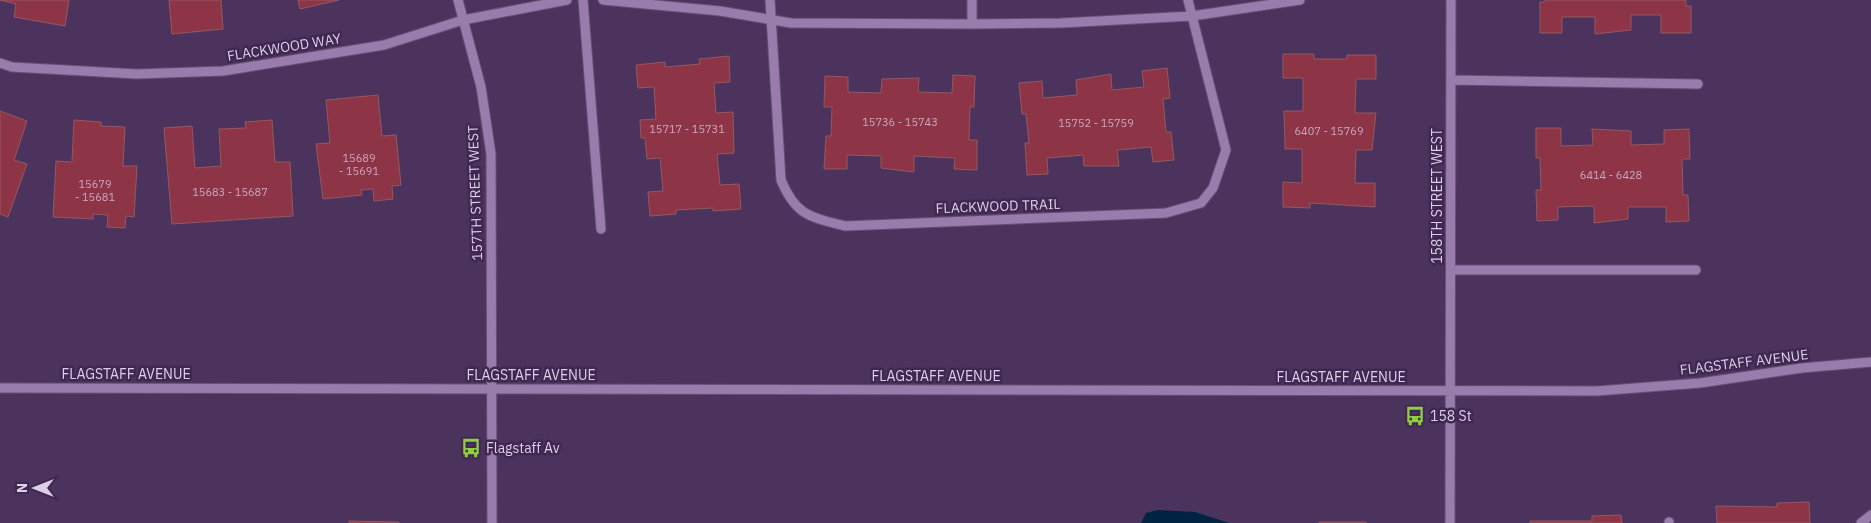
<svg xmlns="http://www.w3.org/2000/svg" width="1871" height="523" font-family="'IBM Plex Sans',sans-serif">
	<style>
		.water { fill: #002344 }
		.building { fill: #8e3447; stroke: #925961 }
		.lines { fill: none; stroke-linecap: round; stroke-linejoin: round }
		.minor-casing { stroke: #655073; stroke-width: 11 }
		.minor { stroke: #987dac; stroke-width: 9 }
		.labels { text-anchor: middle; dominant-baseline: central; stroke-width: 5; stroke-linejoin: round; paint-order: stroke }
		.number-label { font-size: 11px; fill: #caa8c0 }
		.street-label { font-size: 14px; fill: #decfe9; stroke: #412852 }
		.poi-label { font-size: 14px; fill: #decfe9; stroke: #412852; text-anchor: start }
	</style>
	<rect width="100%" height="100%" fill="#4c335d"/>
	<!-- water -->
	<path class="water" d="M 1158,510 L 1195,512 L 1229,523 L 1141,523 L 1146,513 Z"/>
	<!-- building -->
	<path class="building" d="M 0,0 L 69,0 L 65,26 L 14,17 L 16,4 Z
		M 169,0 L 221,0 L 223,29 L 172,34 Z
		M 298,0 L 339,0 L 300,9 Z
		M 1545,0 L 1686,0 L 1686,6 L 1691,6 L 1691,33 L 1661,33 L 1661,15 L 1631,15 L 1631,30 L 1595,34 L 1595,17 L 1562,17 L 1562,33 L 1540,33 L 1540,2 L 1545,2 Z
		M 1283,54 L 1314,54 L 1314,59 L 1347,59 L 1347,55 L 1376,55 L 1376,79 L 1356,79 L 1355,113 L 1376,113 L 1372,150 L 1356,150 L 1355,183 L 1375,183 L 1375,207 L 1310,203 L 1310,208 L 1283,207 L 1283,182 L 1302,183 L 1302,149 L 1285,149 L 1284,111 L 1303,111 L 1303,78 L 1283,78 Z
		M 729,56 L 730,82 L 714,83 L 716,113 L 733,112 L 734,153 L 717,154 L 720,185 L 739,184 L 741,209 L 713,211 L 713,208 L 676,210 L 676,214 L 650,216 L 648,192 L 663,191 L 660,158 L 647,159 L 645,138 L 641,138 L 640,120 L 656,119 L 654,87 L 638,88 L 636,65 L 665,62 L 665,67 L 700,64 L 699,59 Z
		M 1167,68 L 1170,98 L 1163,99 L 1166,132 L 1171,132 L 1174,160 L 1153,162 L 1151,147 L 1117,150 L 1119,166 L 1084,166 L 1083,155 L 1047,158 L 1048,174 L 1027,175 L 1025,143 L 1029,143 L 1026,114 L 1022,114 L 1019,83 L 1042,81 L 1043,98 L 1077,95 L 1076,80 L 1111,74 L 1112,90 L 1144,87 L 1142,71 Z
		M 953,75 L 975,76 L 974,107 L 970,107 L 969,140 L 977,140 L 977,170 L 954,169 L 955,158 L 914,156 L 914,172 L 881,168 L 881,156 L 847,155 L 847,169 L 824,169 L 826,136 L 831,136 L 832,107 L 824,107 L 825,76 L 848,77 L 848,92 L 881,93 L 882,79 L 919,78 L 918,92 L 952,93 Z
		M 378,95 L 382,136 L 396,135 L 401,185 L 392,186 L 393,199 L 374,201 L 373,189 L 361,190 L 362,195 L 323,199 L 316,144 L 330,143 L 326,100 Z
		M 0,111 L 27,121 L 14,160 L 27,164 L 8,217 L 0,214 Z
		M 74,120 L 101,122 L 101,126 L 125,127 L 123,166 L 137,166 L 134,217 L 126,216 L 125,228 L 107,227 L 108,215 L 93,214 L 93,219 L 53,217 L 56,161 L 72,162 Z
		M 272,120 L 275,162 L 290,162 L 293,216 L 172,224 L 164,128 L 192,126 L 195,168 L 221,166 L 219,129 L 246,128 L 245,122 Z
		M 1536,128 L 1561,128 L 1561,146 L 1593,145 L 1592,129 L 1631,131 L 1631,145 L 1664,144 L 1664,130 L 1689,129 L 1690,159 L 1682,159 L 1683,195 L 1688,195 L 1689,221 L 1666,222 L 1666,207 L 1628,207 L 1628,219 L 1594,223 L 1594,206 L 1558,207 L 1558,220 L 1537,221 L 1536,190 L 1541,190 L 1540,158 L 1536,158 Z
		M 1809,502 L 1810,523 L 1717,523 L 1716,506 L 1777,507 L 1777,503 Z
		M 1621,515 L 1622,523 L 1530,523 L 1530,521 L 1592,521 L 1592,516 Z
		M 349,521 L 399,522 L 399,523 L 349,523 Z
		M 1319,522 L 1366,522 L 1366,523 L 1319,523 Z"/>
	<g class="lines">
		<defs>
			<path id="minor" d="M 458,0 L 481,87 L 491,154 L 492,523
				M 583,0 L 601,229
				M 603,0 L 720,11 L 791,23 L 972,24 L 1061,23 L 1192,16 L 1300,0
				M 770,0 L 781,180 C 796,216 810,217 845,226 L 1166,213 L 1201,203 L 1213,188 L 1226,150 L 1188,0
				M 972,0 L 972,24
				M 0,63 L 12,67 L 137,74 L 223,71 L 384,45 L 463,20 L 567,0
				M 1451,80 L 1698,84
				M 1451,270 L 1696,270
				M 0,388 L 1597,391 L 1700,383 L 1802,368 L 1871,362
				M 1450,523 L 1451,0
				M 1669,523 L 1669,522
				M 1861,523 L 1871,515"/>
		</defs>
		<!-- minor casing -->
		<use href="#minor" class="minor-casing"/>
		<!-- minor -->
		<use href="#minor" class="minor"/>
	</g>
	<!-- icons -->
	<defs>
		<symbol id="bus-bare" viewBox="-9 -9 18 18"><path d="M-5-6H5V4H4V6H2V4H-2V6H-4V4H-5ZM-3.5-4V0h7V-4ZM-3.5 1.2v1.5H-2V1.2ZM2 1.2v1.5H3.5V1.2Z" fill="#8fcd42" stroke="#412852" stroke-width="2.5" paint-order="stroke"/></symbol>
	</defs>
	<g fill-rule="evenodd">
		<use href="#bus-bare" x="1401" y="402" width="28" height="28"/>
		<use href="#bus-bare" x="457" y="434" width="28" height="28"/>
	</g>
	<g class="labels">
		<!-- number labels -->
		<g class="number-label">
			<text x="900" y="122">15736 - 15743</text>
			<text x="1096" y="123">15752 - 15759</text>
			<text x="687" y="129">15717 - 15731</text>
			<text x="1329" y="131">6407 - 15769</text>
			<text x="359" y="158">15689<tspan x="359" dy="13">- 15691</tspan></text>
			<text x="1611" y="175">6414 - 6428</text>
			<text x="95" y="184">15679<tspan x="95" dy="13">- 15681</tspan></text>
			<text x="230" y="192">15683 - 15687</text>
		</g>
		<!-- street labels -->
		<g class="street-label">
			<text transform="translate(284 47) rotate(-9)">FLACKWOOD WAY</text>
			<text transform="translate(475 193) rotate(-92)">157TH STREET WEST</text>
			<text transform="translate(1437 196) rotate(-90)">158TH STREET WEST</text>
			<text transform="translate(998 206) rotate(-2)">FLACKWOOD TRAIL</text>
			<text transform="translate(1744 362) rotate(-7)">FLAGSTAFF AVENUE</text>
			<text x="126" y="374">FLAGSTAFF AVENUE</text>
			<text x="531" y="375">FLAGSTAFF AVENUE</text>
			<text x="936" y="376">FLAGSTAFF AVENUE</text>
			<text x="1341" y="377">FLAGSTAFF AVENUE</text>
		</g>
		<!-- poi labels -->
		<g class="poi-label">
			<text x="1430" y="416">158 St</text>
			<text x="486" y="448">Flagstaff Av</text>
		</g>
	</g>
	<!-- north arrow -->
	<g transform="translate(35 488) rotate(270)" stroke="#412852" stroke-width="4" paint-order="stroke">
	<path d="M0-4L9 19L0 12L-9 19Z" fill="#decfe9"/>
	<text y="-8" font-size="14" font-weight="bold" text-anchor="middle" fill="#decfe9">N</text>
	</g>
</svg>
